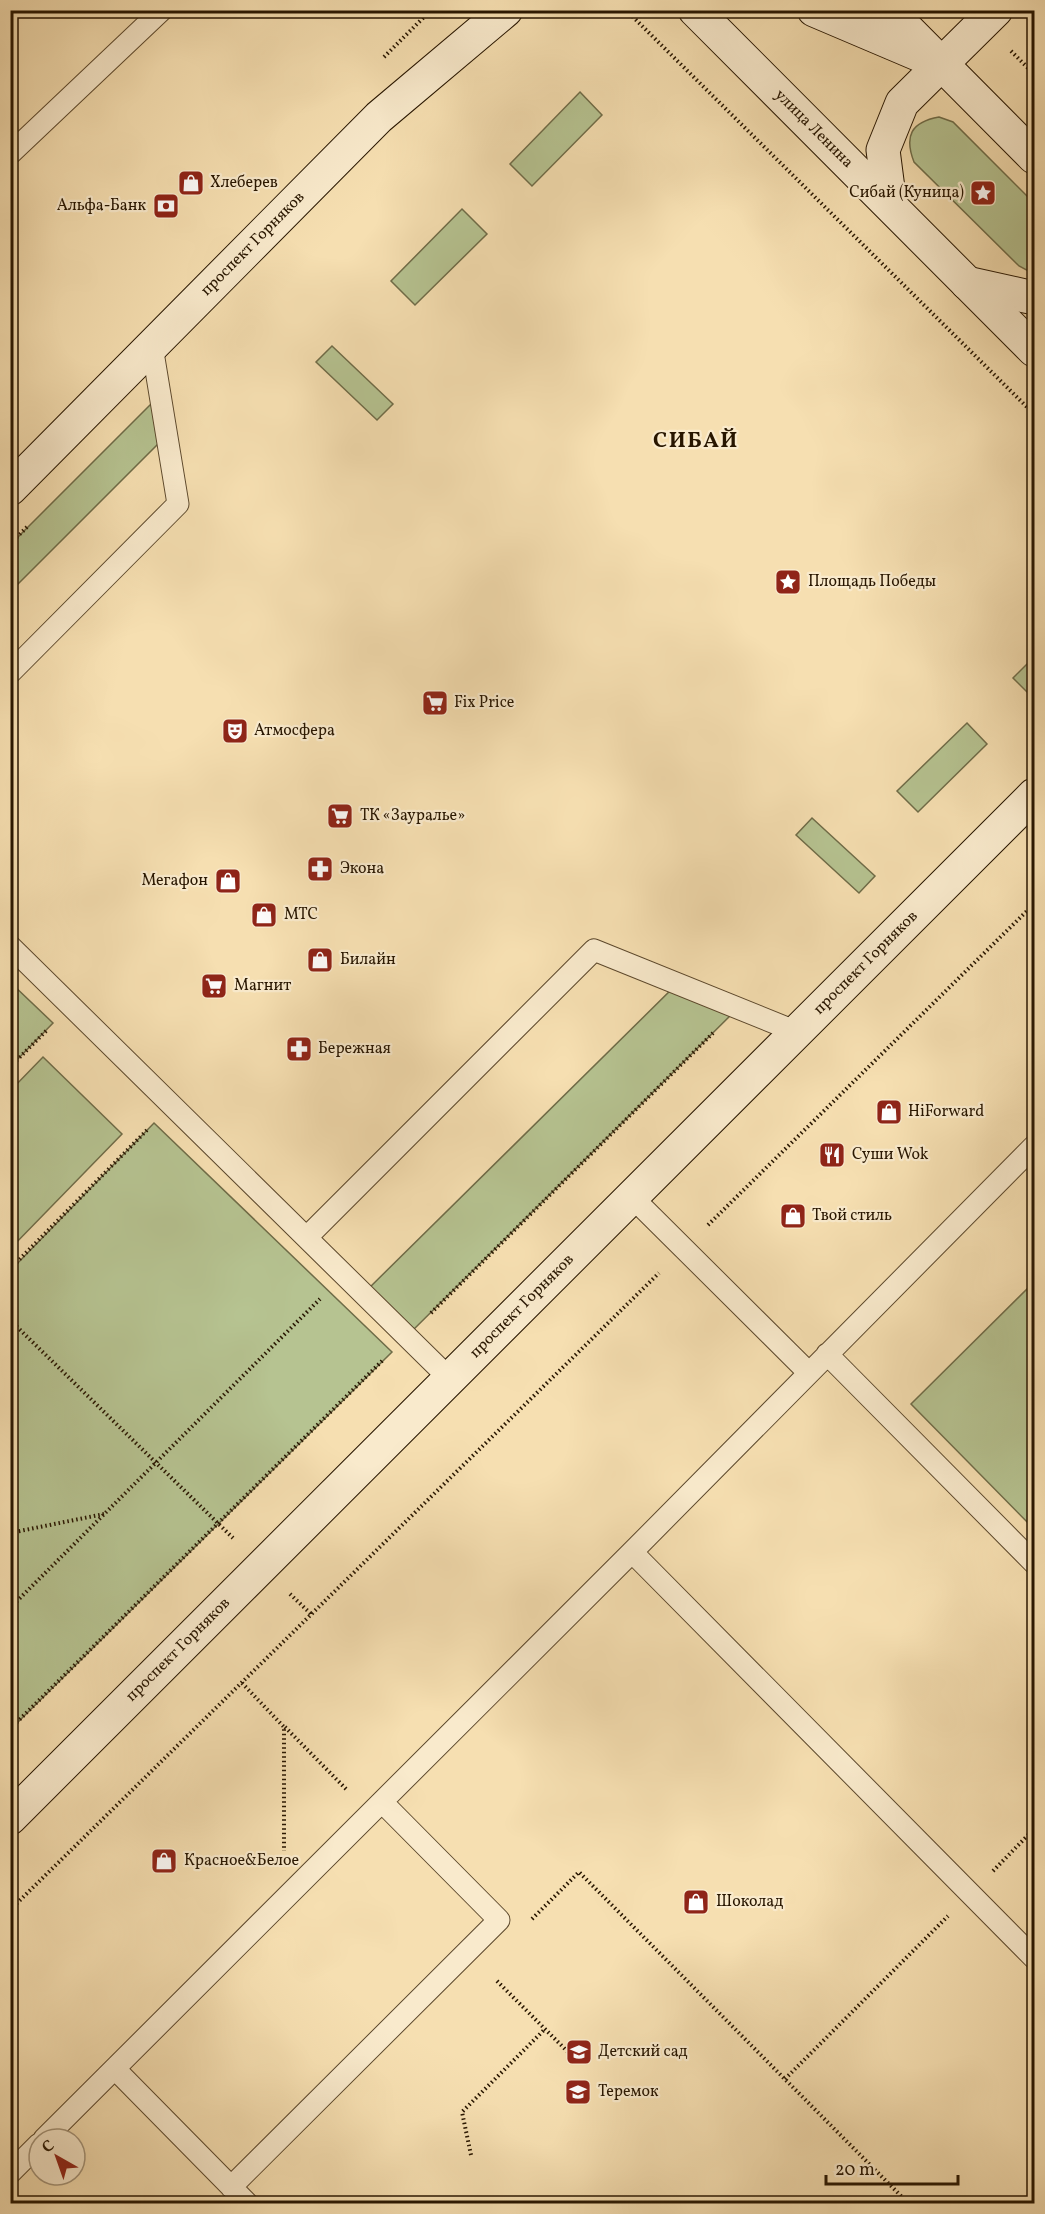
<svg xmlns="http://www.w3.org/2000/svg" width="1045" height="2214" font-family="Vollkorn,serif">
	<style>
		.green { fill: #b6c391; stroke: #6f6c48; stroke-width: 1.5 }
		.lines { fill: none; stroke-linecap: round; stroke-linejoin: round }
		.lane-casing { stroke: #5c482c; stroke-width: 23 }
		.secondary-casing { stroke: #281600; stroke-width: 35 }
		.path { stroke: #281600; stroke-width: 4; stroke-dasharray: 1.5 3; stroke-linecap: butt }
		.lane { stroke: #f9eacc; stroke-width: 21 }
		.secondary { stroke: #f9eacc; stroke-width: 33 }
		.labels { text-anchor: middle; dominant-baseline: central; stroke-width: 4.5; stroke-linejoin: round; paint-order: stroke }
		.street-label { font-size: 16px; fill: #281600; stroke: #f9eacc }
		.poi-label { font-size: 16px; fill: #281600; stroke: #f9eacc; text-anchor: start }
		.district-label { font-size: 22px; font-weight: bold; letter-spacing: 1.5px; fill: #281600; stroke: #f9eacc }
	</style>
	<rect width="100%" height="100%" fill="#f6dfb1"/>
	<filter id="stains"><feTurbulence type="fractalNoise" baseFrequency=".00333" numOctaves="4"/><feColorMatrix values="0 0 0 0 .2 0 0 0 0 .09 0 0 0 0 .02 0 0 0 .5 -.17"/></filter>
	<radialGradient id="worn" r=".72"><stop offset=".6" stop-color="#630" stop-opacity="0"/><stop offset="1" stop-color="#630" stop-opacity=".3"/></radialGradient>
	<!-- green -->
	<path class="green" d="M 580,92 L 602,115 L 532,186 L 510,164 Z
		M 939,117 L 953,122 L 1034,203 L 1034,274 L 1019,266 L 914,162 C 904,136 911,122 939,117 Z
		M 462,209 L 487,234 L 415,305 L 391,281 Z
		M 332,346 L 393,404 L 377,420 L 316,362 Z
		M 160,395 L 167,435 L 11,591 L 11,544 Z
		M 1034,657 L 1034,697 L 1033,698 L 1013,678 Z
		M 967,723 L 987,744 L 918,812 L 897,791 Z
		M 812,818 L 875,876 L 859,893 L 796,835 Z
		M 10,982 L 53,1023 L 11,1066 L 10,1066 Z
		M 677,984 L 738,1008 L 407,1336 L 364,1293 Z
		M 43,1057 L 122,1134 L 12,1247 L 10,1245 L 11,1090 Z
		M 154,1123 L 392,1352 L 11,1729 L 11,1270 Z
		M 1034,1282 L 1034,1529 L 911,1404 Z"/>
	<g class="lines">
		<defs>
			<path id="lane" d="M 10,154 L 162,10
				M 10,673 L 178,504 L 152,346
				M 10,946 L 450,1379
				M 632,1197 L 809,1373
				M 307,1237 L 594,950 L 797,1032
				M 827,1354 L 1034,1563
				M 632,1552 L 1034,1958
				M 115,2069 L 248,2204
				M 44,2139 L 632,1552 L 1034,1146
				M 10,2173 L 39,2144
				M 231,2187 L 499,1920 L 382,1802"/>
			<g id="secondary">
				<path id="s1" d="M 695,10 L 1034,350"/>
				<path d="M 814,10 L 927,58"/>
				<path d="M 888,10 L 1034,157"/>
				<path d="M 890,204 L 883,150 L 902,103 L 996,10"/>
				<path d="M 967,283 L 1034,298"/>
				<path id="s2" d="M 10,489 L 379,117 L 506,10"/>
				<path id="s3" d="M 10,1818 L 1034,795"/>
			</g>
		</defs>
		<!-- lane casing -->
		<use href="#lane" class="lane-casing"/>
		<!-- secondary casing -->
		<use href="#secondary" class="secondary-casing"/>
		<!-- path -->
		<path class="path" d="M 626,10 L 1034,414
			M 1011,51 L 1034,74
			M 384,57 L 431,10
			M 10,544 L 29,525
			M 10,1067 L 48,1029
			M 708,1225 L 1034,904
			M 10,1269 L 149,1128
			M 431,1313 L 713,1033
			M 10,1320 L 233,1538
			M 10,1533 L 104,1514
			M 290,1594 L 311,1614
			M 10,1608 L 320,1299
			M 242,1683 L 284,1727 L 284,1851
			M 285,1727 L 347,1790
			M 10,1729 L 383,1360
			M 993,1871 L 1034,1829
			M 10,1910 L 659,1273
			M 532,1919 L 579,1872 L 909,2204
			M 497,1981 L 579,2063
			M 785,2079 L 948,1916
			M 471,2155 L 462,2112 L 545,2029"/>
		<!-- lane -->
		<use href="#lane" class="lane"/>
		<!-- secondary -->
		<use href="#secondary" class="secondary"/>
	</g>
	<!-- icons -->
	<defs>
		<symbol id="shop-square" viewBox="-11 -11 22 22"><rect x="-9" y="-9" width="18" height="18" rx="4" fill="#8f2418" stroke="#f9eacc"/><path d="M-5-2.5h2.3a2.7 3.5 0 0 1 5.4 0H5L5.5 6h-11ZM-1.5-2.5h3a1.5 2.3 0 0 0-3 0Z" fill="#fff"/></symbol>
		<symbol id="sight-square" viewBox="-11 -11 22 22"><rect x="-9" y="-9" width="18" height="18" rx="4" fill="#8f2418" stroke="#f9eacc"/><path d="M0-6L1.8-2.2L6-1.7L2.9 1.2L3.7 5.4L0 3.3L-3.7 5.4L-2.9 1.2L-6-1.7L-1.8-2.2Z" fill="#fff"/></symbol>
		<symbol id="bank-square" viewBox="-11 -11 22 22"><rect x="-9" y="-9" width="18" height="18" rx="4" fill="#8f2418" stroke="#f9eacc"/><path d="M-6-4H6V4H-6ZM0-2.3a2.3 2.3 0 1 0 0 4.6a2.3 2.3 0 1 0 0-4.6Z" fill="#fff"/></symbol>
		<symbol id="supermarket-square" viewBox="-11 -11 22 22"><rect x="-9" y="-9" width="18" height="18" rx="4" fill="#8f2418" stroke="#f9eacc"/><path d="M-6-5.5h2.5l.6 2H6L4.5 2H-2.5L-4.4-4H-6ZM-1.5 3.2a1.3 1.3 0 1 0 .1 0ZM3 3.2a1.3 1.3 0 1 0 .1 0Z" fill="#fff"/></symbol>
		<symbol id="theatre-square" viewBox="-11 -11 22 22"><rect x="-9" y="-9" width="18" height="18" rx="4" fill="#8f2418" stroke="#f9eacc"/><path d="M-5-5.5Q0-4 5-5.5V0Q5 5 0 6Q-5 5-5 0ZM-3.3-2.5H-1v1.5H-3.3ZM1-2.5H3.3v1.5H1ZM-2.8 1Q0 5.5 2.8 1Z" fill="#fff"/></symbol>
		<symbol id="pharmacy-square" viewBox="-11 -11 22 22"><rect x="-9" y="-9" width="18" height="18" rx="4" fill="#8f2418" stroke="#f9eacc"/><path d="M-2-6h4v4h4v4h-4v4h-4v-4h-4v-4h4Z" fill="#fff"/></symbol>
		<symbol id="restaurant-square" viewBox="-11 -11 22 22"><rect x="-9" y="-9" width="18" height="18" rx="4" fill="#8f2418" stroke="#f9eacc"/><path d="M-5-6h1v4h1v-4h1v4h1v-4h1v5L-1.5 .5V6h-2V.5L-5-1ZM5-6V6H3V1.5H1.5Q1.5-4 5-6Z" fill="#fff"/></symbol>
		<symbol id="school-square" viewBox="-11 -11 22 22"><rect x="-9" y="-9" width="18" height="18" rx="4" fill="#8f2418" stroke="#f9eacc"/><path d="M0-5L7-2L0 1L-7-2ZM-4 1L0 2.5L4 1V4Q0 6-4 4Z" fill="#fff"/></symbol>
	</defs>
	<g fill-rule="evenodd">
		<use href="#shop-square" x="176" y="168" width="30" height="30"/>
		<use href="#sight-square" x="968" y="178" width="30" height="30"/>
		<use href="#bank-square" x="151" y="191" width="30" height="30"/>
		<use href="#sight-square" x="773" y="567" width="30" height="30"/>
		<use href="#supermarket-square" x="420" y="688" width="30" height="30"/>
		<use href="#theatre-square" x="220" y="716" width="30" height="30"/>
		<use href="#supermarket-square" x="325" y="801" width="30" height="30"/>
		<use href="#pharmacy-square" x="305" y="854" width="30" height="30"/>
		<use href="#shop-square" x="213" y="866" width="30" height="30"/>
		<use href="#shop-square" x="249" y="900" width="30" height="30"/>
		<use href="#shop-square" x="305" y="945" width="30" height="30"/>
		<use href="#supermarket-square" x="199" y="971" width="30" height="30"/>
		<use href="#pharmacy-square" x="284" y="1034" width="30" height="30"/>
		<use href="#shop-square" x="874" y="1097" width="30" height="30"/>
		<use href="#restaurant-square" x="817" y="1140" width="30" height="30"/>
		<use href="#shop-square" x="778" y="1201" width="30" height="30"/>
		<use href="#shop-square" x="149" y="1846" width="30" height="30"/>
		<use href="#shop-square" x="681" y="1887" width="30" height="30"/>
		<use href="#school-square" x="564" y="2037" width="30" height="30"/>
		<use href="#school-square" x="563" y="2077" width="30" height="30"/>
	</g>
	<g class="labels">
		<!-- street labels -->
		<g class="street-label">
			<text stroke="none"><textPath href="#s1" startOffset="168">улица Ленина</textPath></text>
			<text stroke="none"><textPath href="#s2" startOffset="345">проспект Горняков</textPath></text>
			<text stroke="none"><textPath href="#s3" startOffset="1210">проспект Горняков</textPath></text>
			<text stroke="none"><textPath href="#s3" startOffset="724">проспект Горняков</textPath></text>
			<text stroke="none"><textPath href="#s3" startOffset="238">проспект Горняков</textPath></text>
		</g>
		<!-- poi labels -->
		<g class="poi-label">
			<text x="210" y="183">Хлеберев</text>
			<text x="964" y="193" text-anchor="end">Сибай (Куница)</text>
			<text x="146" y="206" text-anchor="end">Альфа-Банк</text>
			<text x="808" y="582">Площадь Победы</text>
			<text x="454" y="703">Fix Price</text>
			<text x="254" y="731">Атмосфера</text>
			<text x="360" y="816">ТК «Зауралье»</text>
			<text x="340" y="869">Экона</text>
			<text x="208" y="881" text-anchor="end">Мегафон</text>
			<text x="284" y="915">МТС</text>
			<text x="340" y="960">Билайн</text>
			<text x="234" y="986">Магнит</text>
			<text x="318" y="1049">Бережная</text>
			<text x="908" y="1112">HiForward</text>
			<text x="852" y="1155">Суши Wok</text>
			<text x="812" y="1216">Твой стиль</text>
			<text x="184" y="1861">Красное&amp;Белое</text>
			<text x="716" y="1902">Шоколад</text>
			<text x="598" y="2052">Детский сад</text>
			<text x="598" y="2092">Теремок</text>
		</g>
		<!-- district labels -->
		<g class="district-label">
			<text x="696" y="441">СИБАЙ</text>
		</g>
	</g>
	<!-- margin -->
	<rect width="1045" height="2214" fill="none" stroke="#f6dfb1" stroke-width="36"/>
	<rect x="12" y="12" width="1021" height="2190" fill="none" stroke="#281600" stroke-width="3"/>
	<rect x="18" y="18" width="1009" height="2178" fill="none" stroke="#281600" stroke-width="1.5"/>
	<!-- north arrow -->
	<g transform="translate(57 2157) rotate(320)"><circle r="28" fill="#f9eacc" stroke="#a5957a" stroke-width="1.5"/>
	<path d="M0-4.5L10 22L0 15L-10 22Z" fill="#8f2418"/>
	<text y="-9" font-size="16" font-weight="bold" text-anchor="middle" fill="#281600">С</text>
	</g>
	<!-- scale -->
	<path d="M826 2175v9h132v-9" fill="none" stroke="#281600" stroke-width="3"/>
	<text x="835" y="2175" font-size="18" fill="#281600" stroke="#f9eacc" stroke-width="4.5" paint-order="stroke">20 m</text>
	<rect width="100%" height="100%" filter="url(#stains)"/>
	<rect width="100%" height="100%" fill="url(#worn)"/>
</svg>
